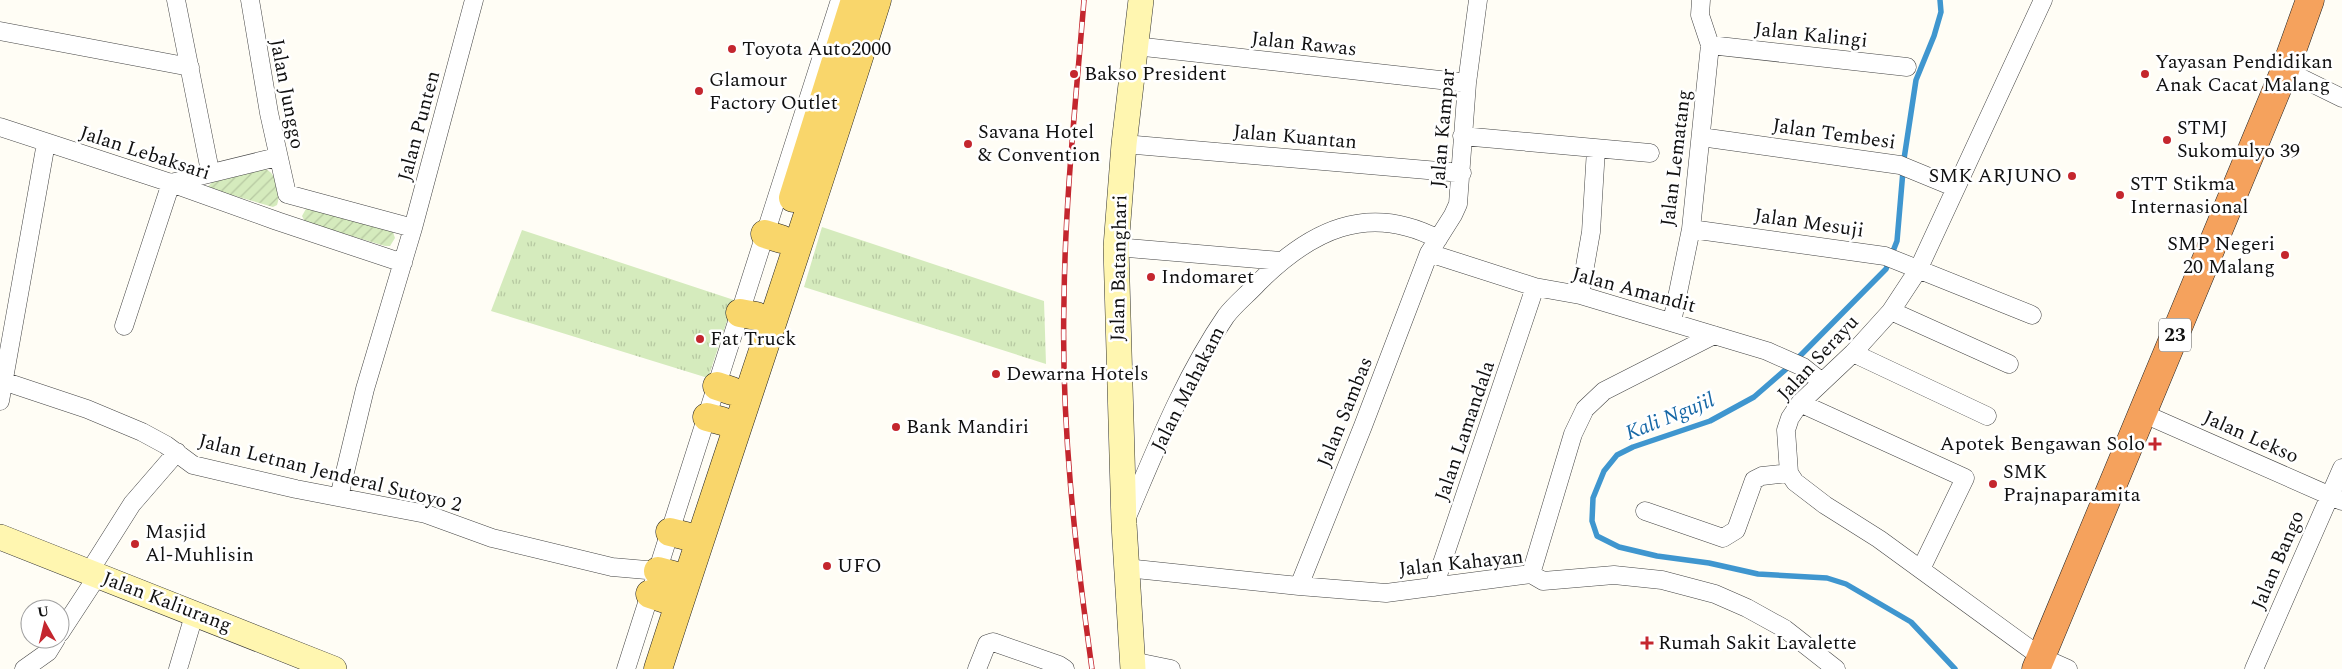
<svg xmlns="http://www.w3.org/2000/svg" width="2342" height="669" font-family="Spectral,serif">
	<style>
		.grass { fill: url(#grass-tufts) }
		.garden { fill: url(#garden-furrows) }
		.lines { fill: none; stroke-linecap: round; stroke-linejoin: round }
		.stream { stroke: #3f96cf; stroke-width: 5.5 }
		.street-casing { stroke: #444; stroke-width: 19 }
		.secondary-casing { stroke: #333; stroke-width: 26 }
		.primary-casing { stroke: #222; stroke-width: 29 }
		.highway-casing { stroke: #222; stroke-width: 29 }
		.street { stroke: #fff; stroke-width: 18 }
		.secondary { stroke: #fff6b0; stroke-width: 25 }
		.primary { stroke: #f9d66b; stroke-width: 28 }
		.highway { stroke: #f5a25d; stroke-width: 28 }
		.rail-casing { stroke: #c4262e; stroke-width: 5.5 }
		.rail { stroke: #fff; stroke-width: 4; stroke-dasharray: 11; stroke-linecap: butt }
		.poi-dot { fill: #c4262e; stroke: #fff; stroke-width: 2 }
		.labels { text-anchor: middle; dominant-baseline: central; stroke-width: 5; stroke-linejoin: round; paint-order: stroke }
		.shield { fill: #fff; stroke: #585858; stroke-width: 1 }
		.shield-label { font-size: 19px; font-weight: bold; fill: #111 }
		.street-label { font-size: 20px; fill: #111; stroke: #fff }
		.poi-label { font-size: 20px; fill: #111; stroke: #fff; text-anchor: start }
		.water-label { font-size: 21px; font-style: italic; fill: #1768a6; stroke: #fff }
	</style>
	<defs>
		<pattern id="grass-tufts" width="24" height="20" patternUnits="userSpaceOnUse" patternTransform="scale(1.25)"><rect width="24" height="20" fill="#d5ebbd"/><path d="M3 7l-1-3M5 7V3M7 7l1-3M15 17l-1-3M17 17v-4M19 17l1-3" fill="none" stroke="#b6c8a1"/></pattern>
		<pattern id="garden-furrows" width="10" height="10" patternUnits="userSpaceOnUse" patternTransform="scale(1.25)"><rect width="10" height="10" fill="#d5ebbd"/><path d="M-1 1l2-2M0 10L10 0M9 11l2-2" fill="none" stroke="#b6c8a1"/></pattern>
	</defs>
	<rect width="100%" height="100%" fill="#fffdf5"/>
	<!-- grass -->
	<path class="grass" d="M 822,227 L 1044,301 L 1046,364 L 804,287 Z
		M 522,230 L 734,300 L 708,378 L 491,311 Z"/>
	<!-- garden -->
	<path class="garden" d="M 265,169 C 277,173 281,194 277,205 L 273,207 L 207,188 L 212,182 Z
		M 307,207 L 387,229 L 393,232 L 395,238 L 390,246 L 385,246 L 305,222 L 302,216 Z"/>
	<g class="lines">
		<!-- stream -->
		<path class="stream" d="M 1940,0 L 1941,12 L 1934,36 L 1916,80 L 1904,159 L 1897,241 L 1886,269 L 1792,364 L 1754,397 L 1710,421 L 1633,447 L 1617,455 L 1604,471 L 1593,498 L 1592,521 L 1597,536 L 1619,547 L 1657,556 L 1709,563 L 1758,574 L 1827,578 L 1846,584 L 1911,622 L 1955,669"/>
		<defs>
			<path id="street" d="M 176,0 L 210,171
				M 250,0 L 269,113 L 287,194
				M 2043,0 L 1918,270 L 1891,311 L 1853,353 L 1800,403 L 1790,418 L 1786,430 L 1789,473 L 1795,482 L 1825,505 L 1879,539 L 2041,657 L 2068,669
				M 0,31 L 190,67
				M 1710,45 L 1907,67
				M 1135,46 L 1467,83
				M 2285,70 L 2342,98
				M 0,127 L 171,183 L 277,221 L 403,263
				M 1462,136 L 1650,153
				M 1701,137 L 1900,165 L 1956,188
				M 1124,144 L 1462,173
				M 171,183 L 277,157
				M 287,194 L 413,228
				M 1691,229 L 1885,256 L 2032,315
				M 1116,247 L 1280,261
				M 1429,253 L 1535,287 L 1580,295 L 1767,351 L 1803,367 L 1822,382
				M 1580,295 L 1591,232 L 1596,149
				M 1891,311 L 2009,364
				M 1672,322 L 1691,229 L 1710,45 L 1700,15 L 1701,0
				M 124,326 L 171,183
				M 1853,353 L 1987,416
				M 3,381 L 87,409 L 142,432 L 166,445 L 193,465 L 296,489 L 426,514 L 492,538 L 612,567 L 658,571
				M 0,401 L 46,143
				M 1800,403 L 1965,478 L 1921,569
				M 2142,413 L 2342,501
				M 339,497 L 365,389 L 413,228 L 474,0
				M 1645,511 L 1723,538 L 1736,530 L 1754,480 L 1762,476 L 1789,473
				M 1127,517 C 1156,449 1184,377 1226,316 C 1235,304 1248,294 1258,283 C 1310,231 1367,202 1438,239
				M 1126,568 L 1299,586 L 1386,593 L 1531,574 L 1543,581 L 1614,575 L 1662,580 L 1715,594 L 1747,608 L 1785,629 L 1836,669
				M 89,572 L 132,504 L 177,452
				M 1531,574 L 1573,434 L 1585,409 L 1604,391 L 1714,335
				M 1299,586 L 1363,426 L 1429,253 L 1453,215 L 1458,204 L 1467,83 L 1478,0
				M 1434,587 L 1535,287
				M 60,633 L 98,575
				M 1132,661 L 1171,669
				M 24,669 L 48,652 L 56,639
				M 178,669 L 195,612
				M 626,669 L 840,0
				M 977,669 L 987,644 L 993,642 L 1059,665 L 1065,669
				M 2254,669 L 2342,468"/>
			<path id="secondary" d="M 0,537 L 334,669
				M 1133,669 L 1124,524 L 1116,247 L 1124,144 L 1141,0"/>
			<path id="primary" d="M 793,198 L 855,0
				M 765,234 L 781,239
				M 740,313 L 756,316
				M 717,386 L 732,391
				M 707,417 L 722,421
				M 670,532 L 686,536
				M 658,571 L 673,575
				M 650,594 L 665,599
				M 658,669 C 730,446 807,224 877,0"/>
			<path id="highway" d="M 2036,669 L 2285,70 L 2310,0"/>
		</defs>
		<!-- street casing -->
		<use href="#street" class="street-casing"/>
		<!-- secondary casing -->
		<use href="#secondary" class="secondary-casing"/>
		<!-- primary casing -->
		<use href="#primary" class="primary-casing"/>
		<!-- highway casing -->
		<use href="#highway" class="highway-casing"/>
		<!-- street -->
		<use href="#street" class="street"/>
		<!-- secondary -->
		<use href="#secondary" class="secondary"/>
		<!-- primary -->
		<use href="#primary" class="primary"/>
		<!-- highway -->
		<use href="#highway" class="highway"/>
		<defs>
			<path id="rail" d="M 1084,0 C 1076,100 1065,200 1064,301 C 1061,424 1075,547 1092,669"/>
		</defs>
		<!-- rail casing -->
		<use href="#rail" class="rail-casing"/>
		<!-- rail -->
		<use href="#rail" class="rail"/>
	</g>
	<!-- markers -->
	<g class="poi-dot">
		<circle cx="732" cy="49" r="5"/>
		<circle cx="1074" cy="74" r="5"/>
		<circle cx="2145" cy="74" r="5"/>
		<circle cx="699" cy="91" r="5"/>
		<circle cx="2167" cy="140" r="5"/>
		<circle cx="968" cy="144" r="5"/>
		<circle cx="2072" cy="176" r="5"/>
		<circle cx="2120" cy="195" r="5"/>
		<circle cx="2285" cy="255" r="5"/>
		<circle cx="1151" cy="277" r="5"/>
		<circle cx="700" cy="339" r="5"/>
		<circle cx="996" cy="374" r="5"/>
		<circle cx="896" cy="427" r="5"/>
		<path d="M2152.5 436.5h5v5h5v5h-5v5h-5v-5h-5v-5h5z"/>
		<circle cx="1993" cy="484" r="5"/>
		<circle cx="135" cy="544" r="5"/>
		<circle cx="827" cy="566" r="5"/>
		<path d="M1644.5 635.5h5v5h5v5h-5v5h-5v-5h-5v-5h5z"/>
	</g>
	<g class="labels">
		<!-- shield labels -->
		<rect class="shield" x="2159" y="318.5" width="32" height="33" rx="4"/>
		<g class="shield-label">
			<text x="2175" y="335">23</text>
		</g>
		<!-- street labels -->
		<g class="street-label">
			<text transform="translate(1811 35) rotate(6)">Jalan Kalingi</text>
			<text transform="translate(1304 44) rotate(6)">Jalan Rawas</text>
			<text transform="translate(287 94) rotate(79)">Jalan Junggo</text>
			<text transform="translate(419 126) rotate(-75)">Jalan Punten</text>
			<text transform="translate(1443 128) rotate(-85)">Jalan Kampar</text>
			<text transform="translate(1834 134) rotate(8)">Jalan Tembesi</text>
			<text transform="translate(1295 137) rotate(5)">Jalan Kuantan</text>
			<text transform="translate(145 153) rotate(18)">Jalan Lebaksari</text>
			<text transform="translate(1676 158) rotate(-83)">Jalan Lematang</text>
			<text transform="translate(1809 223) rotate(8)">Jalan Mesuji</text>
			<text transform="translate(1119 268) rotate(-89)">Jalan Batanghari</text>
			<text transform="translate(1634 290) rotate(15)">Jalan Amandit</text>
			<text transform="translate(1818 358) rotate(-47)">Jalan Serayu</text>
			<text transform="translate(1188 389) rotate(-63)">Jalan Mahakam</text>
			<text transform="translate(1345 412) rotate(-68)">Jalan Sambas</text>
			<text transform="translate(1465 431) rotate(-71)">Jalan Lamandala</text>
			<text transform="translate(2251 437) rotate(24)">Jalan Lekso</text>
			<text transform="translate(330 473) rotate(14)">Jalan Letnan Jenderal Sutoyo 2</text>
			<text transform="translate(2278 560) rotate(-67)">Jalan Bango</text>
			<text transform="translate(1461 563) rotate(-6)">Jalan Kahayan</text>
			<text transform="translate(167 602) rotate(21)">Jalan Kaliurang</text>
		</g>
		<!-- poi labels -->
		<g class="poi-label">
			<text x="742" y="49">Toyota Auto2000</text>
			<text x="2155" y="62">Yayasan Pendidikan<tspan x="2155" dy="23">Anak Cacat Malang</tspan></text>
			<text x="1084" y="74">Bakso President</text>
			<text x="709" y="80">Glamour<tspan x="709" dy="23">Factory Outlet</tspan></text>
			<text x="2177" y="128">STMJ<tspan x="2177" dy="23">Sukomulyo 39</tspan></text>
			<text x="978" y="132">Savana Hotel<tspan x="978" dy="23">&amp; Convention</tspan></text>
			<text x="2062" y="176" text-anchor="end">SMK ARJUNO</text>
			<text x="2130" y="184">STT Stikma<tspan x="2130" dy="23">Internasional</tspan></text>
			<text x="2275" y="244" text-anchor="end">SMP Negeri<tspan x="2275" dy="23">20 Malang</tspan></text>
			<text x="1161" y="277">Indomaret</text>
			<text x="710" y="339">Fat Truck</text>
			<text x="1006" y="374">Dewarna Hotels</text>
			<text x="906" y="427">Bank Mandiri</text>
			<text x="2145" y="444" text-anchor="end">Apotek Bengawan Solo</text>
			<text x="2003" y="472">SMK<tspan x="2003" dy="23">Prajnaparamita</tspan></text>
			<text x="145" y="532">Masjid<tspan x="145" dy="23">Al-Muhlisin</tspan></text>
			<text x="837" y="566">UFO</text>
			<text x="1658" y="643">Rumah Sakit Lavalette</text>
		</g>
		<!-- water labels -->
		<g class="water-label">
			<text transform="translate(1670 417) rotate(-22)">Kali Ngujil</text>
		</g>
	</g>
	<!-- north arrow -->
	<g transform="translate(45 624) rotate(352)"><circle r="24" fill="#ffffff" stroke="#a0a0a0"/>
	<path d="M0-4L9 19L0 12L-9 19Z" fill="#c4262e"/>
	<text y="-8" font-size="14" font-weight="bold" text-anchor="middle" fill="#111111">U</text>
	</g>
</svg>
